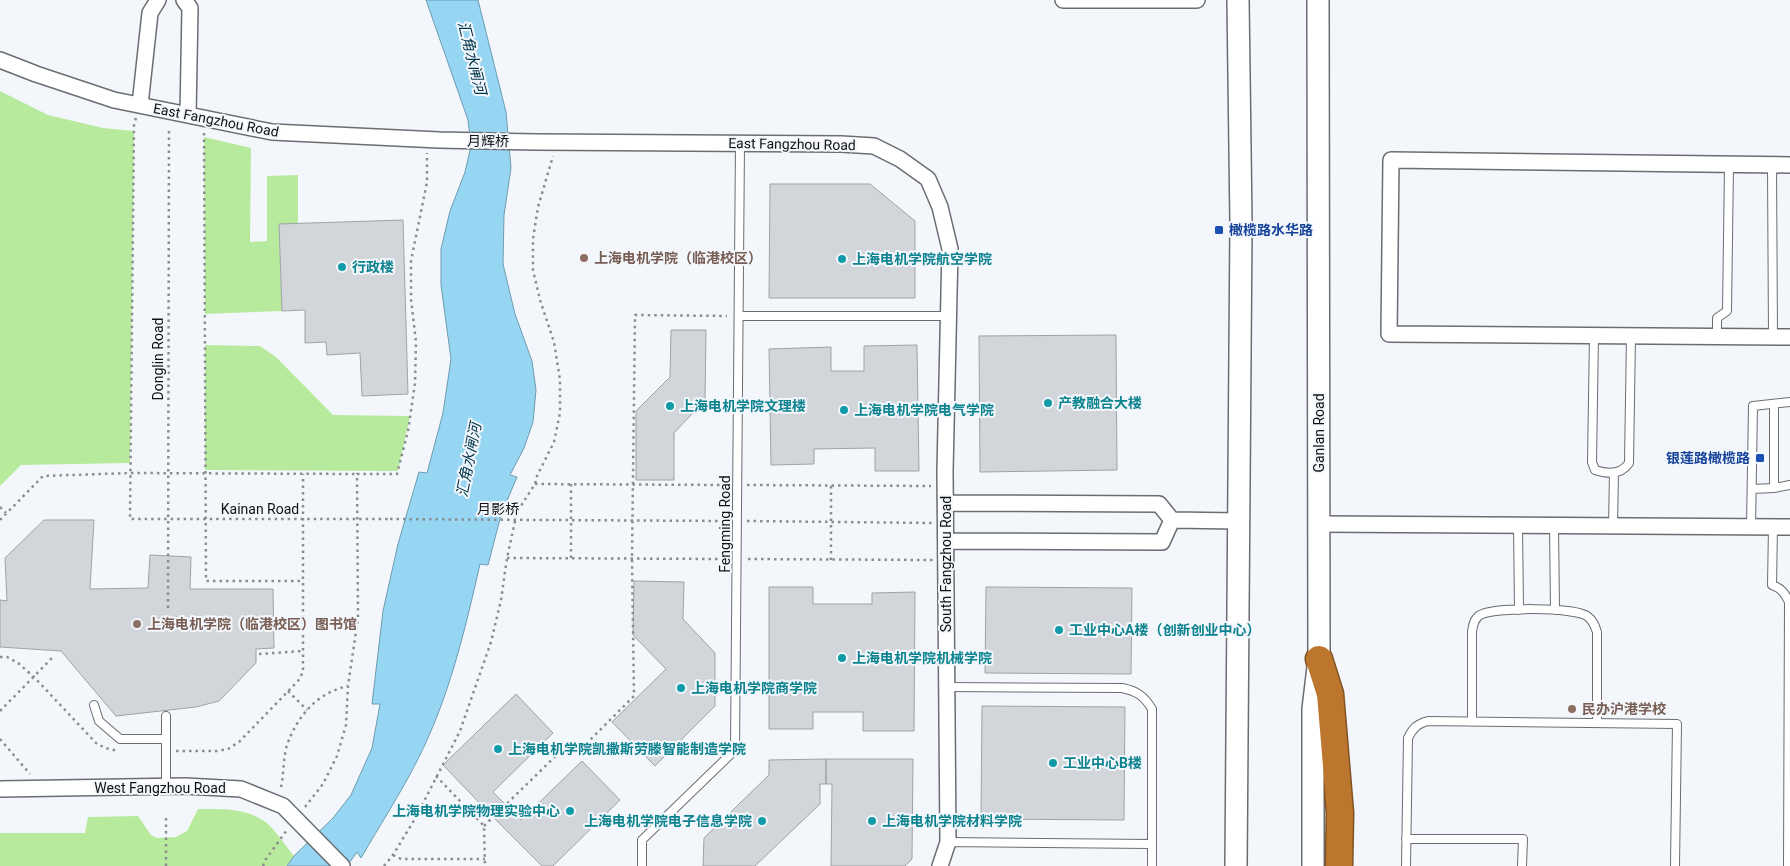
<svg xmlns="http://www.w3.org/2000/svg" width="1790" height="866" font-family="Roboto,'Noto Sans SC',sans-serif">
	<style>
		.green { fill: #b8ea9e }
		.water { fill: #97d6f3; stroke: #6e9bb0 }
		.building { fill: #d2d5da; stroke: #9fa2a7 }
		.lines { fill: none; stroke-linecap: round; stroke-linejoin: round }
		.lane-casing { stroke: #6a6d72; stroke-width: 10 }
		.street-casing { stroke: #6a6d72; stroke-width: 18 }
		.secondary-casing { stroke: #6a6d72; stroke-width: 24 }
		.highway-casing { stroke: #805324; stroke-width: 29 }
		.path { stroke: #8a8d90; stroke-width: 2.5; stroke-dasharray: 2.5 4; stroke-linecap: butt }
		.lane { stroke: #fff; stroke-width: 8 }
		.street { stroke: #fff; stroke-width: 15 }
		.secondary { stroke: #fff; stroke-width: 21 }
		.highway { stroke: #bd762e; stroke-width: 26 }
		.path-bridge { stroke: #8a8d90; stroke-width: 2.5; stroke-dasharray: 2.5 4; stroke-linecap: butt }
		.transit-dot { fill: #1a4fb4; stroke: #f3f7fc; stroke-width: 2 }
		.education-dot { fill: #8d6e63; stroke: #f3f7fc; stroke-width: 2 }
		.culture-dot { fill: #0f9aa8; stroke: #f3f7fc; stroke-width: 2 }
		.labels { text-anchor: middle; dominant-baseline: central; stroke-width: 4; stroke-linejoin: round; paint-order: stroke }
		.street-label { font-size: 14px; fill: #0f1112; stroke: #f3f7fc }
		.transit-label { font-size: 14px; font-weight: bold; fill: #164399; stroke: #f3f7fc; text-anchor: start }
		.education-label { font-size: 14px; font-weight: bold; fill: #785e54; stroke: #f3f7fc; text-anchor: start }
		.culture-label { font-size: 14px; font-weight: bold; fill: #0d838f; stroke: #f3f7fc; text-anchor: start }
		.water-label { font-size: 15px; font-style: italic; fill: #00364a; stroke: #f3f7fc }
	</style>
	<rect width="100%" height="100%" fill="#f3f7fc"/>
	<!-- green -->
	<path class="green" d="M 0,91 L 48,115 L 103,128 L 134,131 L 130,463 L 21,465 L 0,486 Z
		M 204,137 L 251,148 L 250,242 L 267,241 L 267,176 L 298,175 L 298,224 L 279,225 L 282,311 L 205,314 Z
		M 205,345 L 260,346 L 276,357 L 333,415 L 410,416 L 398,471 L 205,470 Z
		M 198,809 C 223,809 248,807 269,825 C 278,834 286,846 294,856 L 287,866 L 0,866 L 0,833 L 85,833 L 88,817 L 138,816 L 151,835 L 157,838 L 176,837 L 187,831 Z"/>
	<!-- water -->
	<path class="water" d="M 426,0 L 478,0 L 506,112 L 511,168 L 504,215 L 503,264 L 515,314 L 532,361 L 536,390 L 533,422 L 524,448 L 510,475 L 517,477 L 501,515 L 488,565 L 480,564 C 465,630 449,698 418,759 C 401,793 380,825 361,858 L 357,852 L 347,866 L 287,866 L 294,856 L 333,818 L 351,795 L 372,748 L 380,704 L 372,704 L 383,611 L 398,544 L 419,472 L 427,473 L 443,413 L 451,359 L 441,285 L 441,249 L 450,211 L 465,172 L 471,146 L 468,120 Z"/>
	<!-- building -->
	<path class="building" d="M 770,184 L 870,184 L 915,221 L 915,298 L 769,298 Z
		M 403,220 L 408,394 L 362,396 L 360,353 L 327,355 L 326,342 L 305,343 L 305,310 L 282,311 L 279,224 Z
		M 671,330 L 706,330 L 705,400 L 674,433 L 674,480 L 636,480 L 636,411 L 670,377 Z
		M 1116,335 L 1117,470 L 980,472 L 979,336 Z
		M 917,345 L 919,471 L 875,471 L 875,448 L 814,449 L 814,464 L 771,465 L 769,349 L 831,347 L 831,371 L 864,371 L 864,346 Z
		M 44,520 L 94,520 L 90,589 L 148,588 L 150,555 L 191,557 L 190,589 L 273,589 L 274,648 L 256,649 L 256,663 L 219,701 L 196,707 L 116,716 L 61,651 L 0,647 L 0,600 L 7,601 L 5,558 Z
		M 634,581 L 684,582 L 683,619 L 715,653 L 715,706 L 655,766 L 612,722 L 666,669 L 633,635 Z
		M 769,587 L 813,587 L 813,604 L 872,604 L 872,593 L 915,592 L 914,731 L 863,731 L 863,712 L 813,712 L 813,729 L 769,729 Z
		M 986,587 L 1132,588 L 1131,674 L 985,673 Z
		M 516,694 L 553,733 L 493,792 L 506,805 L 493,817 L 443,765 Z
		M 982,706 L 1125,707 L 1124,820 L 981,819 Z
		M 826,759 L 913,759 L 912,859 L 905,866 L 831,866 L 832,784 L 826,784 Z
		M 826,759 L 826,784 L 820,784 L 820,804 L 755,866 L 703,866 L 704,838 L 769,775 L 769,760 Z
		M 582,761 L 620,800 L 553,866 L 542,866 L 493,817 L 506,805 L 521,820 Z"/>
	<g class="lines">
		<defs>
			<path id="lane" d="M 1772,165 L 1773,337
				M 739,316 L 949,316
				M 1594,335 L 1592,462 L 1595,470 C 1607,474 1621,475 1629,463 L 1631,336
				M 1717,336 L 1717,318 L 1727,311 L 1729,165
				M 1774,488 L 1790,485
				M 1752,489 L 1774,488 L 1774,404
				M 1518,526 L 1519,610
				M 1554,526 L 1555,610
				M 1613,526 L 1614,473
				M 1751,527 L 1753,406 L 1790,402
				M 1773,527 L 1772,585 C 1781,588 1785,593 1789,602 L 1788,866
				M 947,687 L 1122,688 C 1137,691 1144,696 1152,709 L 1152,866
				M 94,705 L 99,721 L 120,739 L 166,739
				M 166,716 L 166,786
				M 1472,722 L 1472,632 C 1473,625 1474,619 1480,615 C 1493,607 1575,607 1587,616 C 1593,620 1595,626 1597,632 L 1597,723
				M 1406,839 L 1523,839 L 1522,866
				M 948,844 L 948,842 L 1152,844
				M 642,866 L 642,840 L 735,750 L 740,143
				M 1406,866 L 1408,738 C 1413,728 1417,724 1428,721 L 1677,724 L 1675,866"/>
			<path id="street" d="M 184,0 L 190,8 L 188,115
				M 1063,0 L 1197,0
				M 0,60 L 36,74 L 114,100 L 272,132 L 439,140 L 537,142 L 841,144 L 874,146 L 900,159 L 928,179 L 940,207 L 950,249 L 945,471 L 948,842 L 940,866
				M 140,105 L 150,13 L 158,0
				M 1790,165 L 1391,160 L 1389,334 L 1790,337
				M 1172,520 L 1238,521
				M 1319,524 L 1790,527
				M 946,541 L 1162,542 L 1172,520 L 1159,504 L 947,503
				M 0,789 L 185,786 L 241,789 L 283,806 L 342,866"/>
			<path id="secondary" d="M 1236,866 L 1241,224 L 1238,0
				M 1313,866 L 1313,709 L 1319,659 L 1318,0"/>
			<path id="highway" d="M 1319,659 L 1330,694 L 1340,813 L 1339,866"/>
		</defs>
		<!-- lane casing -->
		<use href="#lane" class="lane-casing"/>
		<!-- street casing -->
		<use href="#street" class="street-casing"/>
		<!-- secondary casing -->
		<use href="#secondary" class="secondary-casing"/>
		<!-- highway casing -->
		<use href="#highway" class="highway-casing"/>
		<!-- path -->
		<path class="path" d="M 136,118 L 134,124 L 130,519 L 390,519
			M 204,133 L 206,581 L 302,581
			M 535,484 L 726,485
			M 571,484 L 571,558
			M 747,485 L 931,486
			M 0,507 L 6,513
			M 0,520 L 43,476 L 130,473 L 357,474
			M 546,520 L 727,521
			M 747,521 L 932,523
			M 507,558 L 725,559
			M 748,559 L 933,560
			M 831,560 L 831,485
			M 168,608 L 169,127
			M 259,654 L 303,651
			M 0,657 L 7,657 L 18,663 L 34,677 L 96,743 L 105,748 L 118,751
			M 288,691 L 307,710
			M 0,711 L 53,657
			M 0,739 L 30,774
			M 176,751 L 217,751 L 228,749 L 239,742 L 298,681 L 303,672 L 303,474
			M 436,776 L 484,826 L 485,866
			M 281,787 C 284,774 283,758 287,745 C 298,715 317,693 348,686
			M 305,807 L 323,784 L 337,756 L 346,725 L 348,686 L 358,618 L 357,474 L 397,474 L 408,431 L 415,383 L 416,342 L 411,299 L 411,261 L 427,182 L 427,153
			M 166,818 L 166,866
			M 484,826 L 569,743 L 578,752 L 634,696 L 632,558 L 635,315 L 727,316
			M 393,855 L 401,859 L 485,859
			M 263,866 L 266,859 L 287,830
			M 384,866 L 393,855 L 416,817 L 460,731 L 491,642 L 501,600 L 507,558 L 517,512 L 535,484 L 537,476 L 554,442 L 560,413 L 560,380 L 554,342 L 540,300 L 533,270 L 533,239 L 538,207 L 553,156"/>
		<!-- lane -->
		<use href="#lane" class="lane"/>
		<!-- street -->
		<use href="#street" class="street"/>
		<!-- secondary -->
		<use href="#secondary" class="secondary"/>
		<!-- highway -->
		<use href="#highway" class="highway"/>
		<!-- path-bridge -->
		<path class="path-bridge" d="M 390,519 L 546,520"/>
	</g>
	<!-- markers -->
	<g class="transit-dot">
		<rect x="1214" y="225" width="10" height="10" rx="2.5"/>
		<rect x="1755" y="453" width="10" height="10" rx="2.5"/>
	</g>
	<g class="education-dot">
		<circle cx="584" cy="258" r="5"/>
		<circle cx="137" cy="624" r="5"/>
		<circle cx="1572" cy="709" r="5"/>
	</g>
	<g class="culture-dot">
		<circle cx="842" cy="259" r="5"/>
		<circle cx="342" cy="267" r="5"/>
		<circle cx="1048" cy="403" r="5"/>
		<circle cx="670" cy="406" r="5"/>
		<circle cx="844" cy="410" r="5"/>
		<circle cx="1059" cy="630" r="5"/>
		<circle cx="842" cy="658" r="5"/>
		<circle cx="681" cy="688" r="5"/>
		<circle cx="498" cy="749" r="5"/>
		<circle cx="1053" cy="763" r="5"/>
		<circle cx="570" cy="811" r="5"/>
		<circle cx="762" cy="821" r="5"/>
		<circle cx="872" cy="821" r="5"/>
	</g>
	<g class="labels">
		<!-- street labels -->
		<g class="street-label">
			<text transform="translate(216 120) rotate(11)">East Fangzhou Road</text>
			<text transform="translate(488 141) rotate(1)">月辉桥</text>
			<text transform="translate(792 144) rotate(1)">East Fangzhou Road</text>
			<text transform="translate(158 359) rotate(-90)">Donglin Road</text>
			<text transform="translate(1319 433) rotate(-90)">Ganlan Road</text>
			<text x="260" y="509">Kainan Road</text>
			<text x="498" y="509">月影桥</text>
			<text transform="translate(725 524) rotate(-90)">Fengming Road</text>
			<text transform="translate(946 564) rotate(-90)">South Fangzhou Road</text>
			<text x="160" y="788">West Fangzhou Road</text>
		</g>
		<!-- transit labels -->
		<g class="transit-label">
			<text x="1229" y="230">橄榄路水华路</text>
			<text x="1750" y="458" text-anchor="end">银莲路橄榄路</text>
		</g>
		<!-- education labels -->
		<g class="education-label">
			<text x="594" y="258">上海电机学院（临港校区）</text>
			<text x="147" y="624">上海电机学院（临港校区）图书馆</text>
			<text x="1582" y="709">民办沪港学校</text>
		</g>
		<!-- culture labels -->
		<g class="culture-label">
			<text x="852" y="259">上海电机学院航空学院</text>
			<text x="352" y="267">行政楼</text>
			<text x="1058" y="403">产教融合大楼</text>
			<text x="680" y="406">上海电机学院文理楼</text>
			<text x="854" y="410">上海电机学院电气学院</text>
			<text x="1069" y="630">工业中心A楼（创新创业中心）</text>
			<text x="852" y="658">上海电机学院机械学院</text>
			<text x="691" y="688">上海电机学院商学院</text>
			<text x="508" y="749">上海电机学院凯撒斯劳滕智能制造学院</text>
			<text x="1063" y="763">工业中心B楼</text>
			<text x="560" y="811" text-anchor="end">上海电机学院物理实验中心</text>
			<text x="752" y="821" text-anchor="end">上海电机学院电子信息学院</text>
			<text x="882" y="821">上海电机学院材料学院</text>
		</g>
		<!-- water labels -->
		<g class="water-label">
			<text transform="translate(472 58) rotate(76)">汇角水闸河</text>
			<text transform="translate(469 460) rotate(-79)">汇角水闸河</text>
		</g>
	</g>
</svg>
